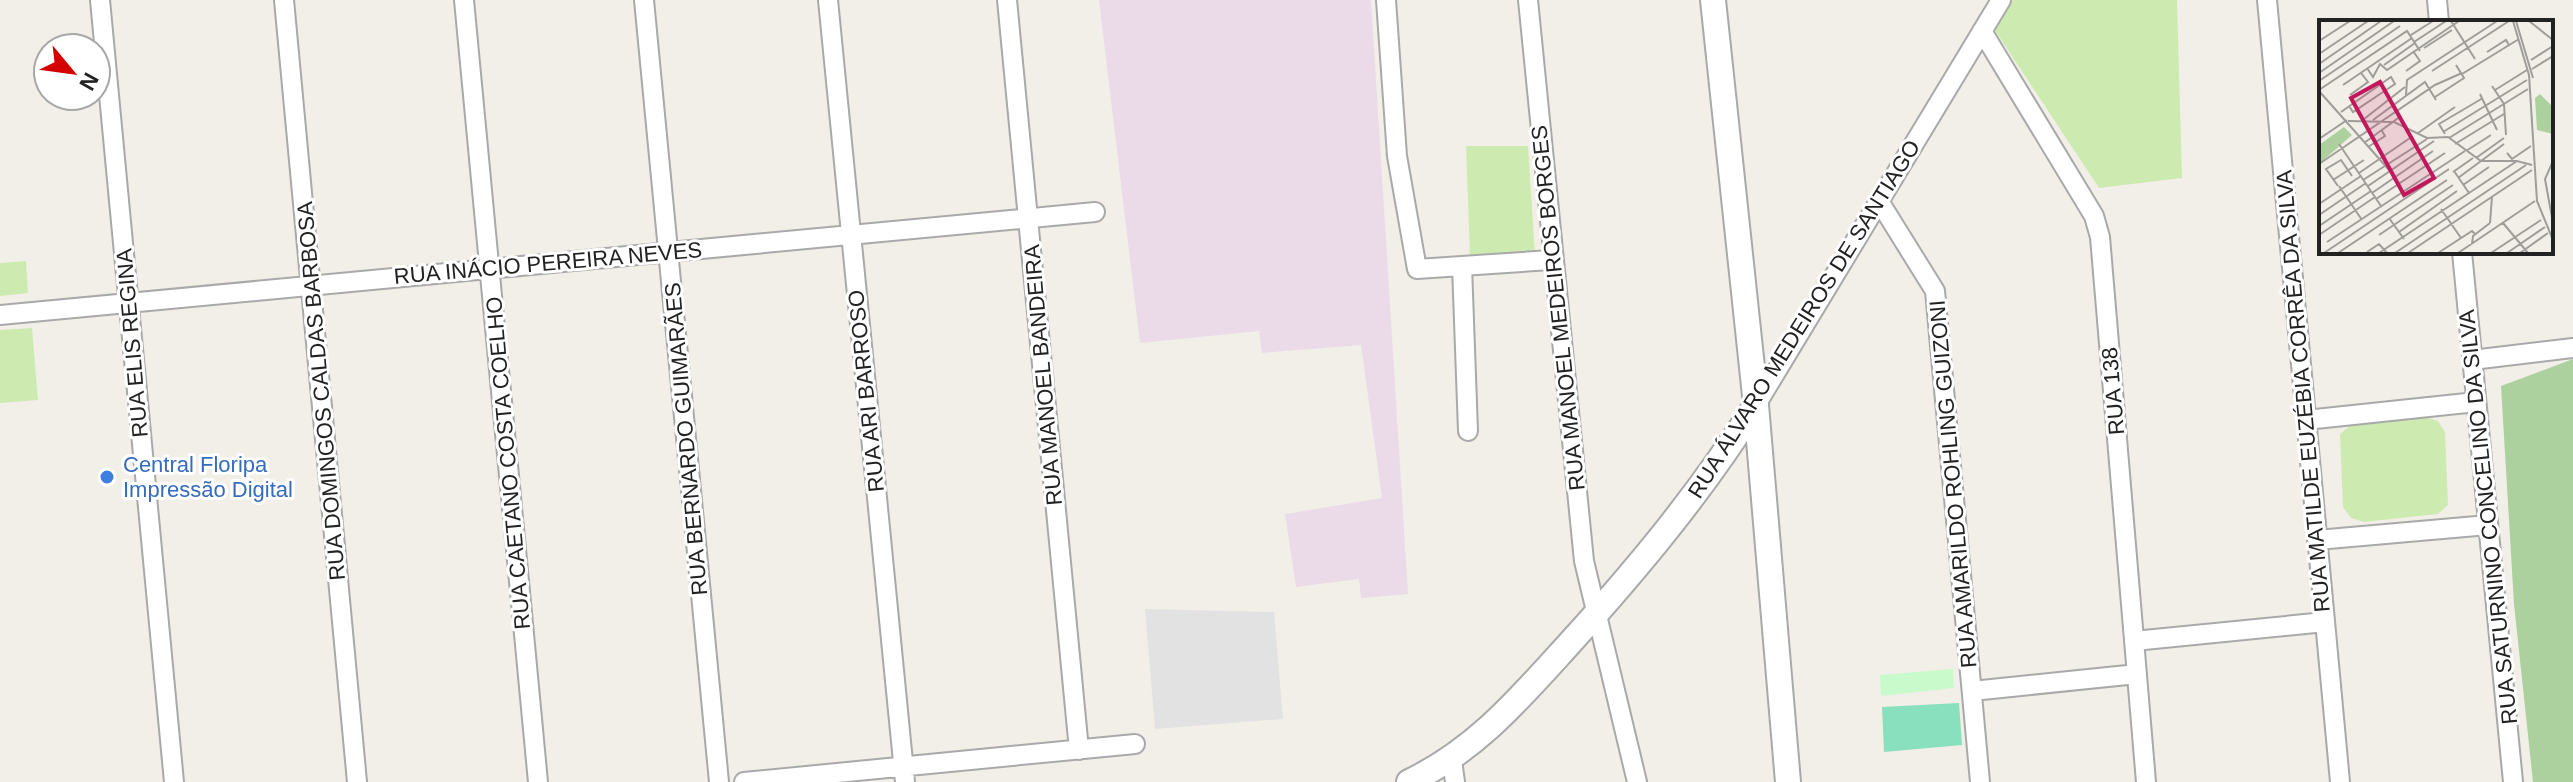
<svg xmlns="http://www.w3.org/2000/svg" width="2573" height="782" font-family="Helvetica,sans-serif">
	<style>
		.industrial { fill: #ebdbe8 }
		.grass { fill: #cdebb0 }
		.forest { fill: #add19e }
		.park { fill: #c8facc }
		.pitch { fill: #88e0be }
		.parking { fill: #e2e2e2 }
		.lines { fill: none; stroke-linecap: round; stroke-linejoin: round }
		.minor-casing { stroke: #a9a9a9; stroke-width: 22 }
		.tertiary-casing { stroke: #a9a9a9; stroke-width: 28 }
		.minor { stroke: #fff; stroke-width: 18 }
		.tertiary { stroke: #fff; stroke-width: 24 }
		.shop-dot { fill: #3f7fe0; stroke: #fff; stroke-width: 3 }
		.labels { text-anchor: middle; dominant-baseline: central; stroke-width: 6; stroke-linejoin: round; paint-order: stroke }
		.street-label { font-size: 22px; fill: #222; stroke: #fff }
		.shop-label { font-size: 22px; fill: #366cbe; stroke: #fff; text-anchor: start }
		.inset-road { fill: none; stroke: #9f9d99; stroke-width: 2 }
		.view { fill: #c2185b; fill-opacity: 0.15; stroke: #c2185b; stroke-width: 4 }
		.inset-edge { fill: none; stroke: #222; stroke-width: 4 }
	</style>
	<rect width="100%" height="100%" fill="#f2efe9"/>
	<!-- industrial -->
	<path class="industrial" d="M 1099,0 L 1371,0 L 1408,594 L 1361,598 L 1359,579 L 1296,587 L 1285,514 L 1382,498 L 1361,345 L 1262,353 L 1259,331 L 1140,343 Z"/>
	<!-- grass -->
	<path class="grass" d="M 2012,0 L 2177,0 L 2182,178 L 2099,188 L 1994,29 Z
		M 1466,146 L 1528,146 L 1535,255 L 1470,257 Z
		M 26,261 L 28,293 L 0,296 L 0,263 Z
		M 32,328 L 38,400 L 0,403 L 0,330 Z
		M 2425,417 L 2438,421 L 2445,432 L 2448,505 L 2438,514 L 2364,522 L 2351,518 L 2343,507 L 2340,434 L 2351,425 Z"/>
	<!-- forest -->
	<path class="forest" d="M 2573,359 L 2573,782 L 2533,782 L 2514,604 L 2501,386 Z"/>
	<!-- park -->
	<path class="park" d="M 1953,669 L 1954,688 L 1881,696 L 1880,675 Z"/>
	<!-- pitch -->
	<path class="pitch" d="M 1959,703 L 1962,745 L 1884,752 L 1882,707 Z"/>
	<!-- parking -->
	<path class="parking" d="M 1145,609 L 1274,612 L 1283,719 L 1155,729 Z"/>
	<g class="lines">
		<defs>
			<path id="minor" d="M 100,0 L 174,782
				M 284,0 L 357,782
				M 464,0 L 538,782
				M 644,0 L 719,782
				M 828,0 L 905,782
				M 1007,0 L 1079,750
				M 1386,0 L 1397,156 L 1417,269 L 1551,260
				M 1528,0 L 1584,561 L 1637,782
				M 2267,0 L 2340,782
				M 2437,0 L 2439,22
				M 1982,31 L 2094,216 L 2100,237 L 2146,782
				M 1879,201 L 1935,291 L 1980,782
				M 2462,252 L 2513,782
				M 1462,266 L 1468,431
				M 0,315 L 1095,212
				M 2472,360 L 2573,348
				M 1756,405 L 2001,0
				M 2306,420 L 2476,402
				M 2317,540 L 2488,525
				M 2134,641 L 2325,622
				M 1972,691 L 2137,674
				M 1452,760 L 1455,782
				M 744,782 L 1135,744"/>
			<path id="tertiary" d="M 1713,0 L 1756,405 L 1788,782
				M 1409,782 C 1476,750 1520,698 1569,644 C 1638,568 1701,492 1756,405"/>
		</defs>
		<!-- minor casing -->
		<use href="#minor" class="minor-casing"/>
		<!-- tertiary casing -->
		<use href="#tertiary" class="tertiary-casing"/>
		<!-- minor -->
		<use href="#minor" class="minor"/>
		<!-- tertiary -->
		<use href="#tertiary" class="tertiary"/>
	</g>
	<!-- markers -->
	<circle class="shop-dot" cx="107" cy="477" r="8"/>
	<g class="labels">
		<!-- street labels -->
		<g class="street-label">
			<text transform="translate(548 263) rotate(-5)">RUA INÁCIO PEREIRA NEVES</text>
			<text transform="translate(1558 308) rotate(-96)">RUA MANOEL MEDEIROS BORGES</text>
			<text transform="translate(1804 319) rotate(-58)">RUA ÁLVARO MEDEIROS DE SANTIAGO</text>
			<text transform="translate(132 343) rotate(-95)">RUA ELIS REGINA</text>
			<text transform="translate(1043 375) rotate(-95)">RUA MANOEL BANDEIRA</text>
			<text transform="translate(321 391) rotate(-95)">RUA DOMINGOS CALDAS BARBOSA</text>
			<text transform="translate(866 391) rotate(-96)">RUA ARI BARROSO</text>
			<text transform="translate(2113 391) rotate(-95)">RUA 138</text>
			<text transform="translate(2303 391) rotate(-95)">RUA MATILDE EUZÉBIA CORRÊA DA SILVA</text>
			<text transform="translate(686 439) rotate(-95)">RUA BERNARDO GUIMARÃES</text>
			<text transform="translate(508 463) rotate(-95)">RUA CAETANO COSTA COELHO</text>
			<text transform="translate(1953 484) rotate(-95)">RUA AMARILDO ROHLING GUIZONI</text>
			<text transform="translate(2488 517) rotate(-96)">RUA SATURNINO CONCELINO DA SILVA</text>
		</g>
		<!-- shop labels -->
		<g class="shop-label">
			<text x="123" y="464">Central Floripa<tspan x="123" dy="25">Impressão Digital</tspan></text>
		</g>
	</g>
	<!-- overview -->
	<g transform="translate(2319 20)">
		<rect width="234" height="234" fill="#f2efe9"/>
		<path d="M 221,74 L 234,87 L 234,114 L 218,110 L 216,78 ZM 25,107 L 33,115 L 0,144 L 0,125 Z" fill="#add19e"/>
		<path class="inset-road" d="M 132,1 L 156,39M 194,1 L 210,55 L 218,181 L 234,220M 197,1 L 214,58M 210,1 L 234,20M 92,15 L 114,1M 0,21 L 31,1M 95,22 L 127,1M 105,28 L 133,10M 168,32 L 187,20 L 190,25M 0,34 L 49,1M 212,40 L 234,26M 0,44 L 62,1M 65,45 L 96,23M 48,48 L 54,57 L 61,44 L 68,50 L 140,1M 213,49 L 234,36M 87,51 L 101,41 L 94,31M 113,51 L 190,1M 0,53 L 75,1M 143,54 L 200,19M 0,61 L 81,6M 24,65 L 93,18M 173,66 L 185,84 L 187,115M 0,70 L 88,11 L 101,31M 176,70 L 208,50M 0,71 L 71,151M 161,74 L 178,110M 31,75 L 49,62 L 42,53M 87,75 L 88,60 L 178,1M 116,77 L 145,58 L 137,45M 22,92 L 72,57 L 76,64 L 34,92 L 30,86M 45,99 L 86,67M 54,100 L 106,62 L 117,80M 29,101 L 75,102 L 108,118 L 129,117 L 162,141 L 198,141M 124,112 L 208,60M 99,113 L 136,87M 126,114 L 120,104 L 164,78M 130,118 L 209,69M 0,119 L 28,100M 45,123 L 82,96M 20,124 L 62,186M 136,124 L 185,94M 49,127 L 66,116 L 63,111M 147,131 L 172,115M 188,133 L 193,139 L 212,126M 157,138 L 185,118M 234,141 L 226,159 L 234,203M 0,144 L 116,65 L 143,53M 135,151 L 150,173M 134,152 L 154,138M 40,153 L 91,118M 139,158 L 185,124M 14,160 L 45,140M 44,160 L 108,119M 144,165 L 170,147M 19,166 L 7,149 L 22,140 L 33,156M 20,166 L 43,200M 49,166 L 115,121M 53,173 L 114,131M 57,179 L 126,133M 0,184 L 42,156M 122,189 L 142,218M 0,195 L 47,163M 70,198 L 85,219M 171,203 L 173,177M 184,203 L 209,233M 0,206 L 52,171M 80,212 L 138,171M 0,215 L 56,177M 60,215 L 134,165M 8,222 L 146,131M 153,224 L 154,216 L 171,203M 48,232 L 60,224 L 68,233M 5,233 L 130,149M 19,233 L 128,160M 60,233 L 198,141 L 213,145M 76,233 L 207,145M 89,233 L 213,150M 119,233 L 153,211 L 156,214M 139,233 L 216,181M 172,233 L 222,200M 188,233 L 226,207M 201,233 L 229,213"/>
		<path class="view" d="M 61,62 L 115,158 L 85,175 L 32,78 Z"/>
		<rect width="234" height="234" class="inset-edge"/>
	</g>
	<!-- north arrow -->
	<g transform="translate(72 72) rotate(119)"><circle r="38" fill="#ffffff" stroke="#a7a7a7" stroke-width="2"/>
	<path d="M0-6L14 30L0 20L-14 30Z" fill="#d40000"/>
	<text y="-12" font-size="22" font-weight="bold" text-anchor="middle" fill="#222222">N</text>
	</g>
</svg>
